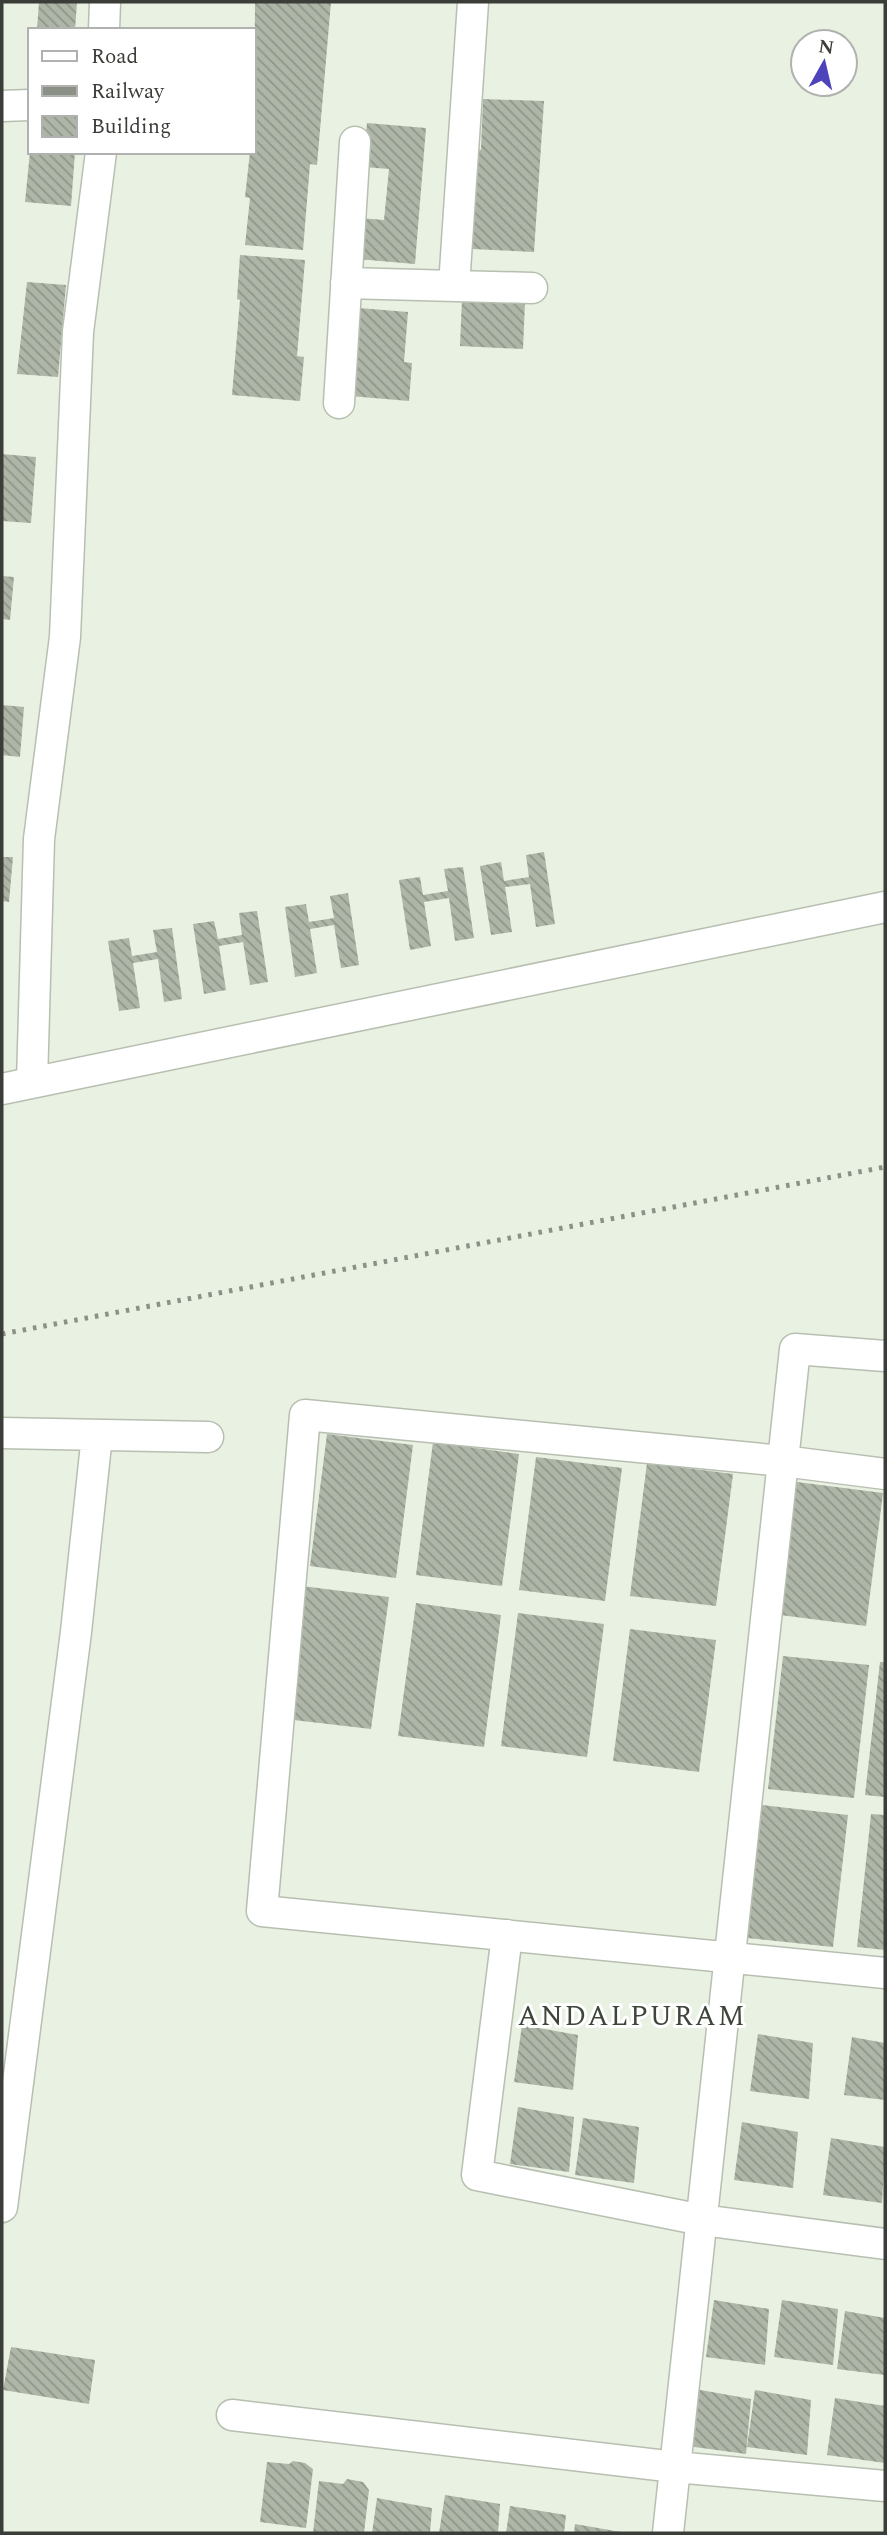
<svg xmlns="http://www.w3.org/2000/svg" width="887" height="2535" font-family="Spectral,serif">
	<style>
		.building { fill: url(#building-back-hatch) }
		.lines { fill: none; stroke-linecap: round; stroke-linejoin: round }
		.minor-casing { stroke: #b7bfb1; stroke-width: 33 }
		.minor { stroke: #fff; stroke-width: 30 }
		.rail { stroke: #8b9187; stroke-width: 5; stroke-dasharray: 3.5 7; stroke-linecap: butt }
		.labels { text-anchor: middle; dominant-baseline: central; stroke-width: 6; stroke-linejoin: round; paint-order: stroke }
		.neighbourhood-label { font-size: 28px; letter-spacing: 2px; fill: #3e4539; stroke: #fff }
	</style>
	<defs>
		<pattern id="building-back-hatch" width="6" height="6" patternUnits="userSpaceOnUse" patternTransform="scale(1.75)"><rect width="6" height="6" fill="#aeb6a8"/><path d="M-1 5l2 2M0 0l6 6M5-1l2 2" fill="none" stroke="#8f958a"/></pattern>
	</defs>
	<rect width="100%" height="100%" fill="#e8f1e2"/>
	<!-- building -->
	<path class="building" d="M 39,2 L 77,2 L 75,30 L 37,29 Z
		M 255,2 L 331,2 L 317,165 L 310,164 L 303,250 L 245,245 L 250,198 L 245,197 L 250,152 L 254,152 Z
		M 483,99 L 544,101 L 534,252 L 472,249 L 477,149 L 481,150 Z
		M 367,123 L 426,128 L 415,264 L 357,259 L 360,218 L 384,220 L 389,169 L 363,167 Z
		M 30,152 L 75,152 L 71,206 L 25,202 Z
		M 240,255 L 305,260 L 297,356 L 304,357 L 300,401 L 232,395 L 240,300 L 237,299 Z
		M 27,282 L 66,285 L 58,377 L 17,374 Z
		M 462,299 L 525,302 L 523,349 L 460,346 Z
		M 359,308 L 408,312 L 404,362 L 412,363 L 409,401 L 350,396 Z
		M 2,454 L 36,457 L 31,523 L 2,521 Z
		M 2,576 L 14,577 L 10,620 L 2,619 Z
		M 2,705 L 24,707 L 20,757 L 2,755 Z
		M 544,852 L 555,924 L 536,927 L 530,884 L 505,887 L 512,932 L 491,935 L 480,866 L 501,862 L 504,881 L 529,877 L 526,855 Z
		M 2,857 L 13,857 L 9,902 L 2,901 Z
		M 463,867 L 474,938 L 455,941 L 449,898 L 424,902 L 431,946 L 410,950 L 399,880 L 420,877 L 423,895 L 448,891 L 444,869 Z
		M 348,893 L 359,965 L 341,968 L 334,925 L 310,929 L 317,973 L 295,977 L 285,907 L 306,904 L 309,922 L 334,918 L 330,896 Z
		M 257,911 L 268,982 L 250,985 L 243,942 L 219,946 L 226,990 L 204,994 L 193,924 L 214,921 L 218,939 L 242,935 L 239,913 Z
		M 172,928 L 182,999 L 164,1002 L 158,959 L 133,963 L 140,1008 L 119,1011 L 108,941 L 129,938 L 132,956 L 157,952 L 153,930 Z
		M 327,1434 L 413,1445 L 396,1578 L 310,1566 Z
		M 433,1442 L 519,1454 L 502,1586 L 416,1575 Z
		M 536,1457 L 622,1468 L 605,1601 L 519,1590 Z
		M 647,1463 L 733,1474 L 716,1606 L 630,1596 Z
		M 797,1482 L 883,1493 L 866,1626 L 780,1615 Z
		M 302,1586 L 389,1597 L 371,1729 L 285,1719 Z
		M 416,1603 L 501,1615 L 484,1747 L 398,1736 Z
		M 518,1613 L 604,1624 L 587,1757 L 501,1746 Z
		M 630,1629 L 716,1640 L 699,1772 L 613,1761 Z
		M 783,1656 L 869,1665 L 854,1798 L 768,1789 Z
		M 880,1662 L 885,1662 L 885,1797 L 865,1795 Z
		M 762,1805 L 848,1815 L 833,1947 L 747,1938 Z
		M 871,1814 L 885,1815 L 885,1950 L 857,1947 Z
		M 522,2025 L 578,2035 L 573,2090 L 514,2082 Z
		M 758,2034 L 813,2043 L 809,2099 L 750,2091 Z
		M 852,2037 L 885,2043 L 885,2100 L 844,2095 Z
		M 518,2107 L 574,2117 L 569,2172 L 510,2164 Z
		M 583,2118 L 639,2127 L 634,2183 L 575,2175 Z
		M 742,2122 L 798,2132 L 793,2188 L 734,2180 Z
		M 831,2138 L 885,2147 L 882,2203 L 823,2195 Z
		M 714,2300 L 769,2309 L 765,2365 L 706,2357 Z
		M 782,2300 L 838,2309 L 833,2365 L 774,2357 Z
		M 845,2311 L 885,2318 L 885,2375 L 837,2369 Z
		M 11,2347 L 95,2360 L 89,2404 L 3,2390 Z
		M 695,2389 L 751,2399 L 746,2454 L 687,2446 Z
		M 755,2390 L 811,2400 L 807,2455 L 747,2447 Z
		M 835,2398 L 885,2406 L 885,2463 L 827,2455 Z
		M 293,2461 L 305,2463 L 313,2469 L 306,2528 L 260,2522 L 267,2462 L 289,2464 Z
		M 347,2479 L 363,2482 L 369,2490 L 364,2533 L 313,2533 L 319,2481 L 343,2484 Z
		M 445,2495 L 500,2504 L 498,2533 L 439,2533 Z
		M 377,2498 L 432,2508 L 430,2533 L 372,2533 Z
		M 510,2506 L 566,2515 L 564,2533 L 506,2533 Z
		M 575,2524 L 621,2532 L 621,2533 L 574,2533 Z"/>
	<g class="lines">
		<defs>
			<path id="minor" d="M 104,30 L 105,2
				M 2,106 L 30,105
				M 346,283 L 532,288
				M 454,286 L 473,2
				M 339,403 L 355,142
				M 32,1082 L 39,839 L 65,637 L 78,332 L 101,152
				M 2,1089 L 885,907
				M 2,1433 L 208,1437
				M 885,1474 L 783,1461 L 305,1415 L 262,1911 L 885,1973
				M 507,1935 L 477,2175 L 702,2220 L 885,2244
				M 2,2207 L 76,1632 L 97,1435
				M 232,2415 L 675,2467 L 885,2486
				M 668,2533 L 795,1349 L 885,1356"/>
		</defs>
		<!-- minor casing -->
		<use href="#minor" class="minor-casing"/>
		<!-- minor -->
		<use href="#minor" class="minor"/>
		<!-- rail -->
		<path class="rail" d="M 2,1334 L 885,1167"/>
	</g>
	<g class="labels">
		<!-- neighbourhood labels -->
		<g class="neighbourhood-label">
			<text x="632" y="2016">ANDALPURAM</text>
		</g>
	</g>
	<!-- border -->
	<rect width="887" height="2535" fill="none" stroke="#3b3e38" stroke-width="7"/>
	<!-- legend -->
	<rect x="28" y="28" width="228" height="126" fill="#ffffff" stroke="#b1b2af" stroke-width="2"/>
	<rect x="42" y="51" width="35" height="10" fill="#ffffff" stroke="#b1b2af" stroke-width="2"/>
	<text x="91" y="63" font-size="21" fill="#3b3e38">Road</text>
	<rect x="42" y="86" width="35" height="10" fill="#8b9187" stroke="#b1b2af" stroke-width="2"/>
	<text x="91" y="98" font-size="21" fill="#3b3e38">Railway</text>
	<rect x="42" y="116" width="35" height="21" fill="url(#building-back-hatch)" stroke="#b1b2af" stroke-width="2"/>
	<text x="91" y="133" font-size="21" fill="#3b3e38">Building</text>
	<!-- north arrow -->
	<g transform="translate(824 63) rotate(8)"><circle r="33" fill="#ffffff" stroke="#b1b2af" stroke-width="2"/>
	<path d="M0-5L12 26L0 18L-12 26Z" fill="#4d43ba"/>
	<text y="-10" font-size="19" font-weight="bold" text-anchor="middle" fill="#3b3e38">N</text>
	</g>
</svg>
